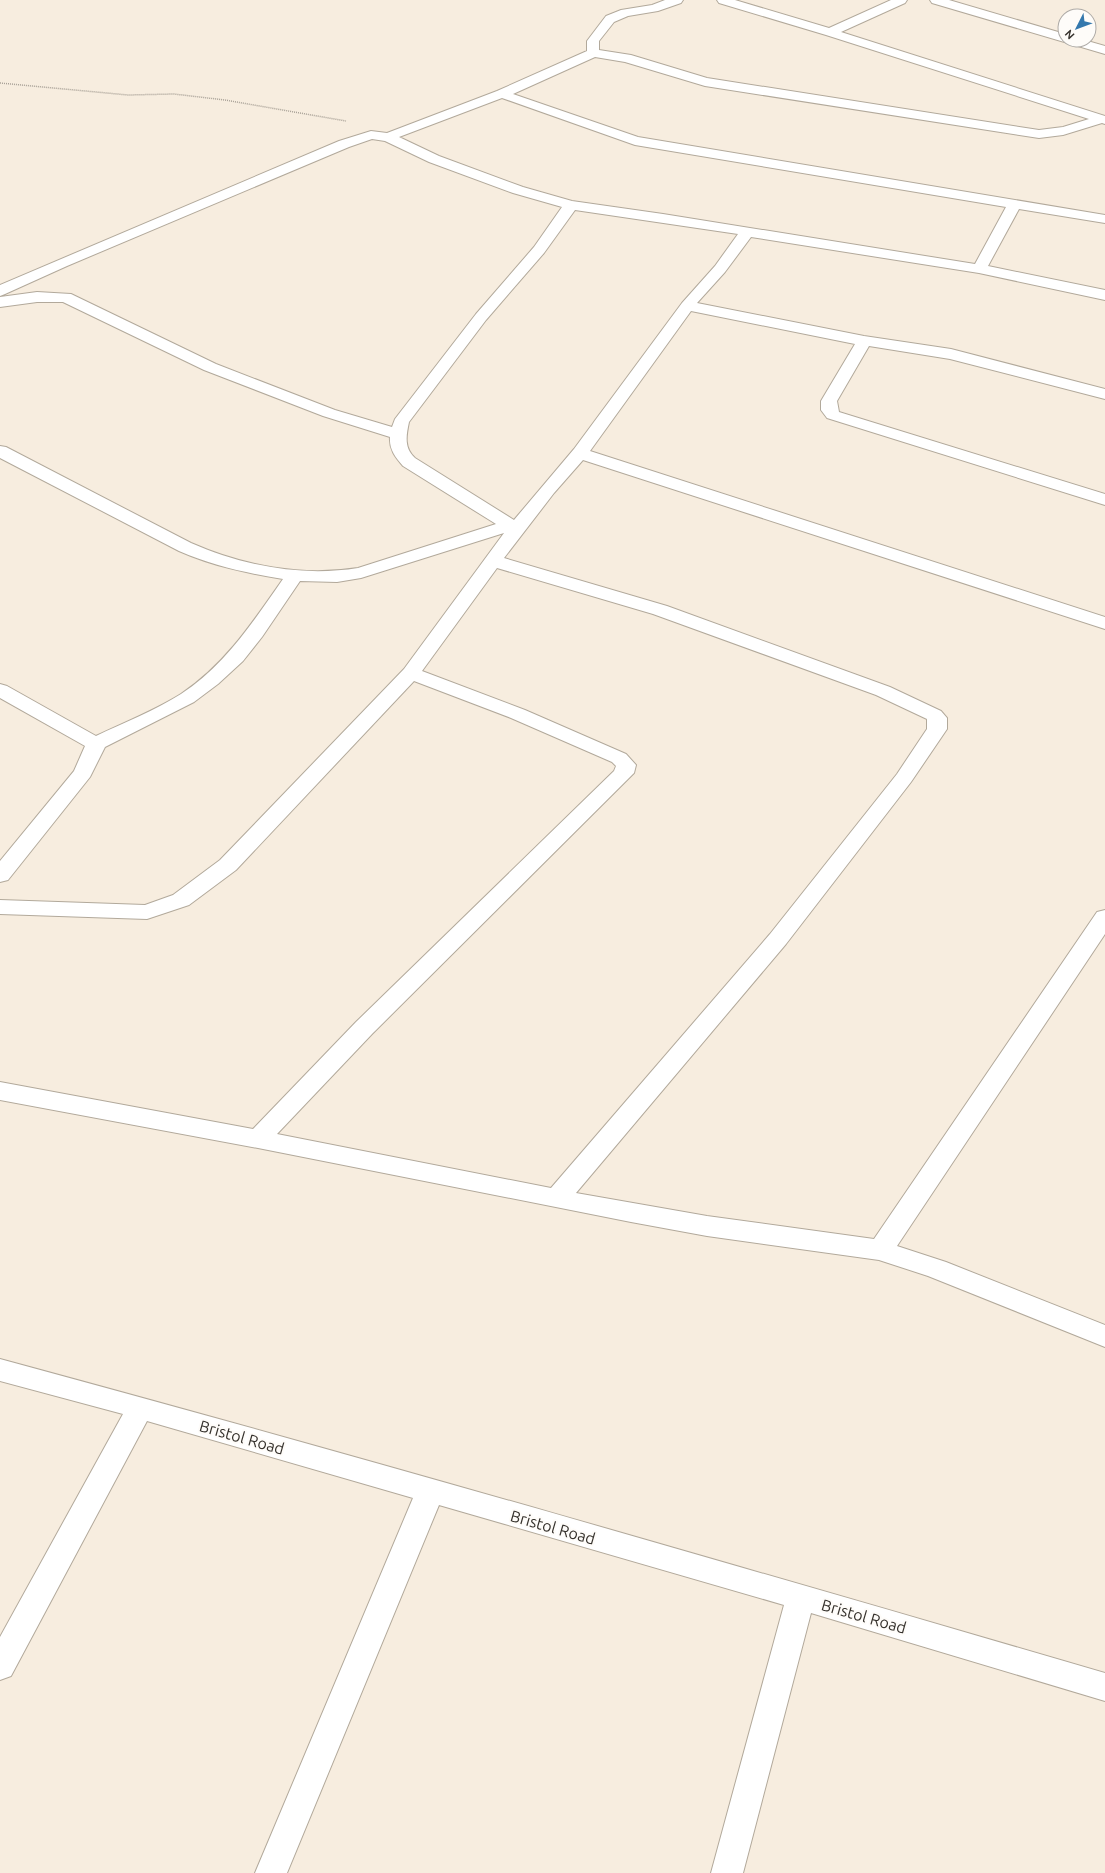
<svg xmlns="http://www.w3.org/2000/svg" width="1105" height="1873" font-family="Ubuntu,sans-serif">
	<style>
		.lines { fill: none; stroke-linecap: round; stroke-linejoin: round }
		.minor-casing { stroke: #b2a99b; stroke-width: 2 }
		.path { stroke: #a8a197; stroke-width: 1.5; stroke-dasharray: 1 1; stroke-linecap: butt }
		.minor { fill: #fff; fill-rule: evenodd }
		.labels { text-anchor: middle; dominant-baseline: central; stroke-width: 4; stroke-linejoin: round; paint-order: stroke }
		.near-street-label { font-size: 16px; fill: #36322d; stroke: #fefcf9 }
	</style>
	<rect width="100%" height="100%" fill="#f7eddf"/>
	<g class="lines">
		<defs>
			<path id="minor" d="M 665,0 L 683,0 L 681,3 L 658,11 L 628,16 L 614,22 L 599,41 L 599,50 L 631,55 L 707,78 L 1039,130 L 1063,127 L 1089,119 L 826,35 L 719,3 L 717,0 L 735,0 L 829,28 L 891,0 L 907,0 L 905,3 L 841,32 L 1105,116 L 1105,124 L 1102,123 L 1063,135 L 1039,138 L 705,86 L 625,62 L 595,57 L 513,94 L 638,137 L 1105,215 L 1105,223 L 1019,209 L 988,266 L 1105,290 L 1105,300 L 979,273 L 751,237 L 725,272 L 697,303 L 864,336 L 951,349 L 1105,389 L 1105,399 L 950,359 L 869,346 L 837,401 L 839,412 L 1105,494 L 1105,505 L 827,418 L 821,410 L 821,401 L 855,344 L 691,311 L 590,451 L 1105,617 L 1105,629 L 583,460 L 554,493 L 504,558 L 667,606 L 890,687 L 941,711 L 947,718 L 947,729 L 911,782 L 786,944 L 576,1193 L 707,1216 L 874,1239 L 1097,912 L 1105,910 L 1105,934 L 897,1246 L 946,1262 L 1105,1325 L 1105,1347 L 928,1276 L 879,1260 L 707,1236 L 631,1222 L 258,1148 L 0,1100 L 0,1082 L 253,1129 L 356,1022 L 614,771 L 616,766 L 612,762 L 511,718 L 414,681 L 236,870 L 189,905 L 147,919 L 0,914 L 0,900 L 145,905 L 173,895 L 220,860 L 404,669 L 504,533 L 361,578 L 337,582 L 300,581 L 262,637 L 243,661 L 218,684 L 194,702 L 105,747 L 90,777 L 8,880 L 0,882 L 0,861 L 74,771 L 85,746 L 0,698 L 0,684 L 7,686 L 96,736 C 123,723 156,710 181,694 C 225,665 253,622 283,579 C 247,573 213,566 179,551 L 0,458 L 0,446 L 6,447 L 191,543 C 243,566 302,577 358,568 L 496,524 L 403,466 C 395,457 389,449 390,437 L 323,416 L 204,370 L 63,302 L 37,302 L 0,307 L 0,297 L 37,292 L 71,294 L 216,364 L 335,410 L 392,427 L 395,419 L 476,314 L 534,247 L 562,207 L 513,193 L 429,162 L 385,141 L 372,139 L 349,147 L 67,266 L 5,294 L 0,296 L 0,285 L 339,141 L 371,131 L 387,133 L 497,91 L 587,51 L 587,41 L 606,16 L 621,10 L 652,5 ZM 502,98 L 635,145 L 1006,207 L 975,264 L 663,214 L 572,201 L 523,187 L 439,156 L 399,137 ZM 575,210 L 738,234 L 715,266 L 682,303 L 574,449 L 514,520 L 415,458 C 404,448 406,436 409,422 L 486,320 L 544,253 ZM 497,568 L 653,614 L 876,695 L 927,719 L 927,729 L 897,774 L 770,934 L 551,1188 L 277,1134 L 372,1034 L 634,773 L 636,765 L 626,754 L 525,710 L 422,671 Z
				M 930,0 L 949,0 L 1065,34 L 1065,40 L 1084,40 L 1105,46 L 1105,54 L 932,3 Z
				M 0,1359 C 370,1459 738,1566 1105,1673 L 1105,1701 L 811,1613 L 743,1873 L 711,1873 L 784,1605 L 439,1505 L 287,1873 L 255,1873 L 413,1498 L 147,1421 L 11,1676 L 0,1680 L 0,1637 L 123,1414 L 0,1381 Z"/>
		</defs>
		<!-- minor casing -->
		<use href="#minor" class="minor-casing"/>
		<!-- path -->
		<path class="path" d="M 0,83 L 128,95 L 174,94 L 225,100 L 346,121"/>
		<!-- minor -->
		<use href="#minor" class="minor"/>
	</g>
	<g class="labels">
		<!-- near-street labels -->
		<g class="near-street-label">
			<text transform="translate(242 1437) rotate(16)">Bristol Road</text>
			<text transform="translate(553 1527) rotate(16)">Bristol Road</text>
			<text transform="translate(864 1616) rotate(16)">Bristol Road</text>
		</g>
	</g>
	<!-- north arrow -->
	<g transform="translate(1077 28) rotate(228)"><circle r="19" fill="#fefcf9" stroke="#aeaba7"/>
	<path d="M0-3L7 15L0 10L-7 15Z" fill="#3478ad"/>
	<text y="-6" font-size="11" font-weight="bold" text-anchor="middle" fill="#36322d">N</text>
	</g>
</svg>
